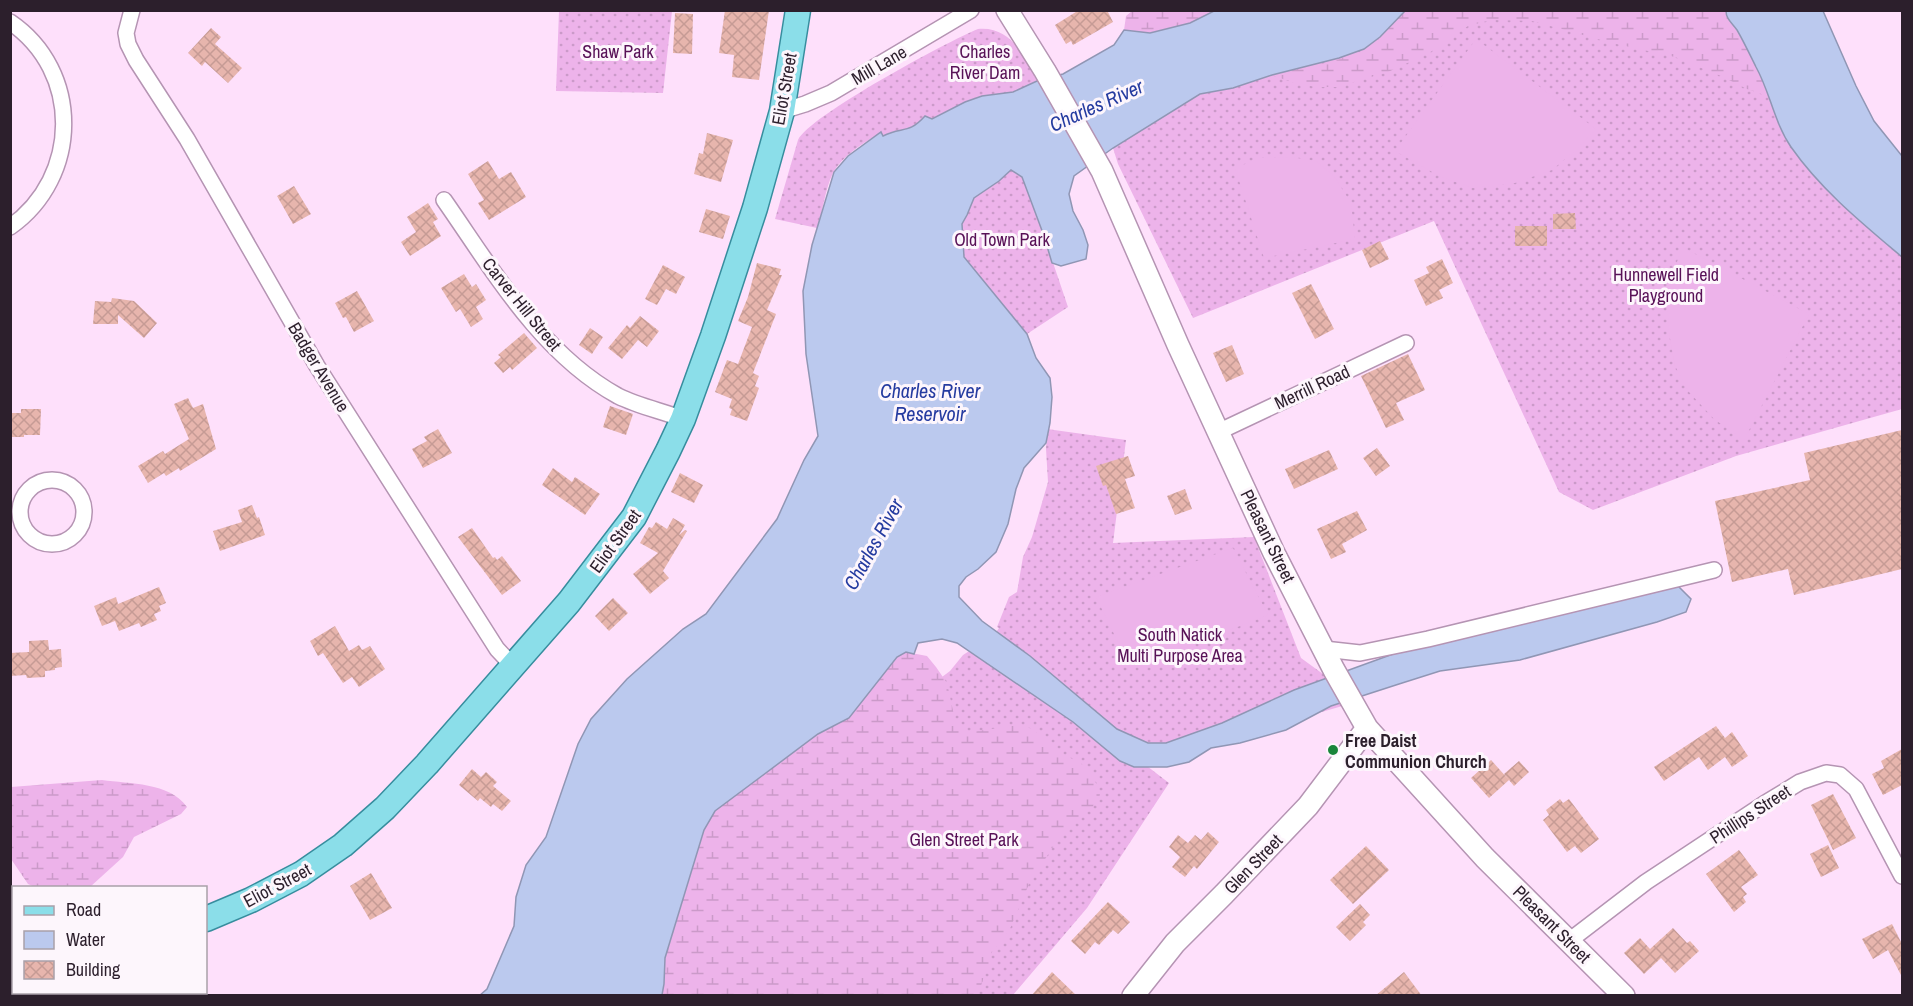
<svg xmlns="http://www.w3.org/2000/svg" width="1913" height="1006" font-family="'Archivo Narrow',sans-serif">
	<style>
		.grass { fill: url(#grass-dots) }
		.wetland { fill: url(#wetland-marsh) }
		.pitch { fill: #edb3ea }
		.water { fill: #bbc9ee; stroke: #9096b4; stroke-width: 1.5 }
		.building { fill: url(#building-cross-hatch) }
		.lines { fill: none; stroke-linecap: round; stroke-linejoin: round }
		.street-casing { stroke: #b594b3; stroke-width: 18 }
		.secondary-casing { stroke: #b594b3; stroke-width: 24 }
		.primary-casing { stroke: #378d9e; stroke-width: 27 }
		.street { stroke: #fff; stroke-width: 15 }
		.secondary { stroke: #fff; stroke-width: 21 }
		.primary { stroke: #8bdee9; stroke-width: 24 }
		.poi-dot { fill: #1a853b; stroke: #fdf6fc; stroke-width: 2 }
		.labels { text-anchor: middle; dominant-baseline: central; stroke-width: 6; stroke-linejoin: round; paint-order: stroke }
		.park-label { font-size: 18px; fill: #581157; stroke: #fdf6fc }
		.street-label { font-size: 18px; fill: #2c1f2c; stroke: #fdf6fc }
		.poi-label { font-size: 18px; font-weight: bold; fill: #2c1f2c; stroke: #fdf6fc; text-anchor: start }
		.water-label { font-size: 20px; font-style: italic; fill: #253ba0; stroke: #fdf6fc }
	</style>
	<defs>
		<pattern id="grass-dots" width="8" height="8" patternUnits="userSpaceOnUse" patternTransform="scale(1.5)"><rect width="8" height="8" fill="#edb3ea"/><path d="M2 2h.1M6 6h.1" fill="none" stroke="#cb9ac9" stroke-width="1.8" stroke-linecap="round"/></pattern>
		<pattern id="wetland-marsh" width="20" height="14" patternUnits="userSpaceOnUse" patternTransform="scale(1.5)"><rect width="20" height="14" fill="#edb3ea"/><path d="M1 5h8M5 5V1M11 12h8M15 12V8" fill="none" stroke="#cb9ac9"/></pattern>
		<pattern id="building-cross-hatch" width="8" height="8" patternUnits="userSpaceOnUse" patternTransform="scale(1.5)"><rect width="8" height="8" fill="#e7b5ad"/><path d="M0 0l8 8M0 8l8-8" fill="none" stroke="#c69b95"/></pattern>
	</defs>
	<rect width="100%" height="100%" fill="#fee0fb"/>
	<!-- grass -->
	<path class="grass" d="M 559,11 L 672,11 L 663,93 L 556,91 Z
		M 1405,11 L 1726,11 L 1726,16 L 1861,222 L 1902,257 L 1902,409 L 1736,456 L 1593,510 L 1559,492 L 1434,221 L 1193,318 L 1118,164 L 1113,148 L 1201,94 L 1233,88 L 1380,37 Z
		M 978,29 C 1011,26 1024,56 1037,81 L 1013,92 L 982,96 L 965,102 L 932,119 L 925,116 C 908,135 902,126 882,136 L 880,133 C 864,143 843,155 833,173 C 825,189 823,211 817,228 L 775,219 L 798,140 C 809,116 948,41 978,29 Z
		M 1010,170 L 1022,177 L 1044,236 L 1068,307 L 1027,334 L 964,257 L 961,236 L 962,224 L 967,215 L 974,198 L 999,181 Z
		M 1047,429 L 1126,440 L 1113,543 L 1254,537 L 1301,658 L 1360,701 L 1143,763 L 1169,783 L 1087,908 L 1013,995 L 690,996 L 938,680 L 950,671 L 963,655 L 994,635 L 999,628 L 997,627 L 1009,597 L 1017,592 L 1023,557 L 1032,537 L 1048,482 L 1046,449 Z"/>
	<!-- wetland -->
	<path class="wetland" d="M 1726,10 C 1727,19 1733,24 1737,31 C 1749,52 1761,73 1767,96 L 1747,89 L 1721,76 L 1675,57 L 1612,43 L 1532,21 L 1491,20 L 1468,26 L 1429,53 L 1388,72 L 1337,87 L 1316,87 L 1294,83 L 1272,75 C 1300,68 1339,62 1364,50 C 1380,41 1392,24 1405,11 Z
		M 1132,11 L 1214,11 L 1190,23 L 1149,33 L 1124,30 L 1126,16 Z
		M 906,652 L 927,656 L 936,667 L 947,683 L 955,720 L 965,733 L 1018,725 L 1033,729 L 1044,741 L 1063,754 L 1082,764 L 1096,783 L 1100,795 L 1092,808 L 1060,836 L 1029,884 L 1009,931 L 992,952 L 978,995 L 662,996 L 664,984 L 665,958 L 704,830 L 715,811 L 818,734 L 849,718 L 897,657 Z
		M 102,780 C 130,784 169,782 187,807 L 181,814 L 134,837 L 123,857 L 90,887 L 35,887 L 28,884 L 11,859 L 11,787 Z"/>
	<!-- pitch -->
	<path class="pitch" d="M 1476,39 L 1596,129 L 1578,148 L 1552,170 L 1515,183 L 1473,188 L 1441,177 L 1395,151 Z
		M 1291,157 L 1316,161 L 1334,176 L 1351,203 L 1355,239 L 1264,258 L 1235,168 L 1260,158 Z
		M 1682,247 L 1809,314 L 1744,440 L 1714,419 L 1689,392 L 1675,366 L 1669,333 L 1667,297 L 1673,274 Z
		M 1233,548 L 1268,615 L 1131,669 L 1096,597 Z"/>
	<!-- water -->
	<path class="water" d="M 1214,11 L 1405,11 L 1380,37 L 1364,49 L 1339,58 L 1272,75 L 1233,88 L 1200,94 L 1113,148 L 1074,176 L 1069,194 L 1073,211 L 1083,230 L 1088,245 L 1086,259 L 1061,266 L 1052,263 L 1044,236 L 1022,177 L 1011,170 L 999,181 L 974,198 L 967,215 L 962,224 L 964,257 L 1027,334 L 1036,358 L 1050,378 L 1052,397 L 1050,423 L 1046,443 L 1024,468 L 1016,489 L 1008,524 L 996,552 L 978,569 L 966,577 L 959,586 L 959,597 L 982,621 L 1030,656 L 1117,729 L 1148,743 L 1166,743 L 1222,723 L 1294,690 L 1415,646 L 1650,586 L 1678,586 L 1691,599 L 1686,612 L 1657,622 L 1520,660 L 1440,671 L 1399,684 L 1331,706 L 1286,730 L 1240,743 L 1211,748 L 1189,762 L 1167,767 L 1134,767 L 1120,761 L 1073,722 L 957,643 L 942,639 L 918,643 L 914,654 L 906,652 L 897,657 L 849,718 L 818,734 L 715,811 L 704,830 L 665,958 L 664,984 L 662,995 L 479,996 L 487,989 L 514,926 L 516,897 L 526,865 L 546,837 L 578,744 L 591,719 L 627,679 L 683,629 L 706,614 L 777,519 L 804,460 L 818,436 L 806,354 L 803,291 L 812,245 L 834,172 L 848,156 L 881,132 L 883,136 C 902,126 908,135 925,116 L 932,119 L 965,102 L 982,96 L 1013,92 L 1037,81 L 1063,74 L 1114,45 L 1124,30 L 1150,33 L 1190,23 Z
		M 1726,11 L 1823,11 L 1856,86 L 1874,121 L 1902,156 L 1902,257 C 1863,224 1821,190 1791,147 C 1774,122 1770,92 1756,67 C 1750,55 1744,42 1737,30 C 1732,23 1726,19 1726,11 Z"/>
	<!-- building -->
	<path class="building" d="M 725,10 L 769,10 L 759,80 L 732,77 L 734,55 L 719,53 Z
		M 1079,10 L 1107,10 L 1113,22 L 1073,45 L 1071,41 L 1066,44 L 1055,25 Z
		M 675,13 L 693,14 L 692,54 L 673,53 Z
		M 211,28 L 221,37 L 215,44 L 242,68 L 228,83 L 205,62 L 202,66 L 188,53 Z
		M 707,133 L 733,140 L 721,182 L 694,174 L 699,153 L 703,154 Z
		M 488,161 L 499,179 L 511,172 L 526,197 L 489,220 L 478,203 L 484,200 L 468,174 Z
		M 294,186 L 311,214 L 293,224 L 277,196 Z
		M 428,203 L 438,219 L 433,222 L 441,236 L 410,256 L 401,242 L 416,232 L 407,217 Z
		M 706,209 L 730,216 L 723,239 L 699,232 Z
		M 1575,213 L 1576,229 L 1553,229 L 1553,214 Z
		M 1515,226 L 1547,226 L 1547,246 L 1515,246 Z
		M 1380,241 L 1389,259 L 1370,268 L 1362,250 Z
		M 1442,259 L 1453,283 L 1439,290 L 1443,298 L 1426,306 L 1414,280 L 1429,273 L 1426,267 Z
		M 757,263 L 781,269 L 779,275 L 782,275 L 767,310 L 776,314 L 753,373 L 759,376 L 755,386 L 759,388 L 747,421 L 730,415 L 732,409 L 729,408 L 732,399 L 715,392 L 727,360 L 738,364 L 752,327 L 738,321 L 748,297 Z
		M 663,265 L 685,277 L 676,294 L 666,289 L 657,305 L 645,299 Z
		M 464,274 L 472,287 L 476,284 L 486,300 L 476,307 L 483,319 L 471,327 L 460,309 L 456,312 L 441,288 Z
		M 1311,284 L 1334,329 L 1315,339 L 1292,293 Z
		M 357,291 L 374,321 L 354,332 L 346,317 L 343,318 L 335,303 Z
		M 112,298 L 134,301 L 157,323 L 144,338 L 118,315 L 118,324 L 93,324 L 95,301 L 111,302 Z
		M 640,316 L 659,331 L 647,347 L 638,340 L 622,359 L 608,348 L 627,325 L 630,328 Z
		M 590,328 L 603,337 L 592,354 L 579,345 Z
		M 524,333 L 537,348 L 512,370 L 510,367 L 503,373 L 494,363 L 501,357 L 498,355 Z
		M 1232,345 L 1244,374 L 1226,382 L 1213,353 Z
		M 1408,354 L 1425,390 L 1396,403 L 1404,420 L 1386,428 L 1361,376 Z
		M 188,398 L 193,408 L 203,404 L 216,449 L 180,471 L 179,468 L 166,476 L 164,473 L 148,483 L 138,466 L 163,451 L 165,454 L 189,439 L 174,404 Z
		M 610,406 L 633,414 L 626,435 L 603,427 Z
		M 21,409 L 41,409 L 40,435 L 24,435 L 24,437 L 10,437 L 10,413 L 21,413 Z
		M 438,429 L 452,453 L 423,468 L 412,449 L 427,441 L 424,437 Z
		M 1902,430 L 1902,569 L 1794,595 L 1788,569 L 1732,582 L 1715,501 L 1810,480 L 1804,453 Z
		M 1377,448 L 1390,466 L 1376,476 L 1363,458 Z
		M 1329,450 L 1338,469 L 1294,489 L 1285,469 Z
		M 1128,456 L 1135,476 L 1125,479 L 1135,508 L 1116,514 L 1106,485 L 1103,486 L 1096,466 Z
		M 553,468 L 572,482 L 575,477 L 600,494 L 585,515 L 542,485 Z
		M 680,473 L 703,485 L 694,503 L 671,492 Z
		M 1185,489 L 1192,509 L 1175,515 L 1167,496 Z
		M 252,505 L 257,518 L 259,517 L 265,535 L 220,551 L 213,531 L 242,522 L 238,510 Z
		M 1357,511 L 1367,530 L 1342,544 L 1346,552 L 1331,559 L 1317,529 Z
		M 673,518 L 685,525 L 679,535 L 685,530 L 687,531 L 663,571 L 669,578 L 650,594 L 633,574 L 658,553 L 640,543 L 649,527 L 652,528 L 656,522 L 667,529 Z
		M 472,528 L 493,558 L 495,557 L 497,560 L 502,556 L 521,581 L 502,595 L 458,537 Z
		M 159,587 L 166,603 L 159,606 L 161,611 L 154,614 L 157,620 L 141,627 L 139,623 L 119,631 L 115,621 L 102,626 L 94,606 L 116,597 L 118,604 Z
		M 613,598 L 628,613 L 609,631 L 595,616 Z
		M 335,626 L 349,651 L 359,645 L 362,650 L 370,646 L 385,669 L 359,687 L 352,677 L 343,683 L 323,653 L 318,656 L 310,641 Z
		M 48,640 L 49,650 L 61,649 L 62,667 L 55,668 L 55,670 L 45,671 L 45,677 L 27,678 L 26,675 L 10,676 L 10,653 L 29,652 L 29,641 Z
		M 1716,726 L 1725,738 L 1732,732 L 1748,756 L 1732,767 L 1725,757 L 1708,770 L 1699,757 L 1664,781 L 1654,767 Z
		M 1902,749 L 1902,785 L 1883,795 L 1872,774 L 1884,768 L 1881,761 Z
		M 1491,760 L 1509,780 L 1489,798 L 1471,778 Z
		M 1519,761 L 1529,772 L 1514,786 L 1504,774 Z
		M 472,769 L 481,777 L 486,772 L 497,782 L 493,786 L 511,801 L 502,811 L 493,804 L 491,807 L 480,798 L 478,801 L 459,785 Z
		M 1833,794 L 1856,838 L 1833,850 L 1811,805 Z
		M 1560,799 L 1563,803 L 1569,799 L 1599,839 L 1581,853 L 1575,846 L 1567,852 L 1543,820 L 1549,815 L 1546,810 Z
		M 1208,832 L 1219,842 L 1197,869 L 1194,866 L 1185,877 L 1172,867 L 1180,857 L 1169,847 L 1178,835 L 1188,843 L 1195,835 L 1201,840 Z
		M 1828,845 L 1839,868 L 1821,877 L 1810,854 Z
		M 1366,846 L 1389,870 L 1353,904 L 1330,880 Z
		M 1739,850 L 1758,875 L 1741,887 L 1747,894 L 1743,897 L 1746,902 L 1734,912 L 1706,874 Z
		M 371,873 L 392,908 L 370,920 L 350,886 Z
		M 1108,902 L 1130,922 L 1118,934 L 1113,930 L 1099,945 L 1095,942 L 1085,954 L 1071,941 Z
		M 1360,904 L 1370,915 L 1363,922 L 1366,925 L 1350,941 L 1336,927 Z
		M 1892,924 L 1902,944 L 1902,977 L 1888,950 L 1873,959 L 1862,939 Z
		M 1673,928 L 1687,943 L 1690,941 L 1699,951 L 1675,973 L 1661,958 L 1644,974 L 1624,953 L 1640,938 L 1650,949 Z
		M 1052,972 L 1077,996 L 1031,996 Z
		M 1404,972 L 1422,996 L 1375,996 Z"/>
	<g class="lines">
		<defs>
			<path id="street" d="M 132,10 L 126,33 L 128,44 L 136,60 L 187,139 L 317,366 L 497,649 L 513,666
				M 10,22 C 82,71 81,177 10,227
				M 782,111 L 805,104 L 831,93 L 971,10
				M 444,200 C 493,270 540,353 618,396 C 638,406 662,411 683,419
				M 1218,432 L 1406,343
				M20 512a32 32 0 1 1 64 0a32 32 0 1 1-64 0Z
				M 1324,649 L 1360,653 L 1428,639 L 1714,570
				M 10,927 L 14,931
				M 1569,941 L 1646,882 L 1764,804 L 1800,782 L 1826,773 L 1840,775 L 1856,789 L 1902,876"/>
			<path id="secondary" d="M 1007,10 L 1045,71 L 1102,171 L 1178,345 L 1274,553 L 1334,670 L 1367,728 L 1485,858 L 1624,996
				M 1133,996 L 1175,943 L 1224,894 L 1308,806 L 1367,728"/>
			<path id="primary" d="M 206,919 L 251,900 L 301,874 L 343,845 L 385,808 L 427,764 L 569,602 L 634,517 L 668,451 L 683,419 L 713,336 L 755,208 L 782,111 L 798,10
				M 10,987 L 14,986"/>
		</defs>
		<!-- street casing -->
		<use href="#street" class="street-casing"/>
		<!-- secondary casing -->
		<use href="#secondary" class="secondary-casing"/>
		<!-- primary casing -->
		<use href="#primary" class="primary-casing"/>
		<!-- street -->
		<use href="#street" class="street"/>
		<!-- secondary -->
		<use href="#secondary" class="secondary"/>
		<!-- primary -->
		<use href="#primary" class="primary"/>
	</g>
	<!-- markers -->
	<circle class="poi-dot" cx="1333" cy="750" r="6"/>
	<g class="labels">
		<!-- park labels -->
		<g class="park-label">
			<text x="618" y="51">Shaw Park</text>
			<text x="985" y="51">Charles<tspan x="985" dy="21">River Dam</tspan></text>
			<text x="1002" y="239">Old Town Park</text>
			<text x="1666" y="274">Hunnewell Field<tspan x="1666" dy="21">Playground</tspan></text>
			<text x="1180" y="634">South Natick<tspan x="1180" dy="21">Multi Purpose Area</tspan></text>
			<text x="964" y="839">Glen Street Park</text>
		</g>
		<!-- street labels -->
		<g class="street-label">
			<text transform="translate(879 65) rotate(-30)">Mill Lane</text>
			<text transform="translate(784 89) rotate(-80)">Eliot Street</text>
			<text transform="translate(522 304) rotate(51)">Carver Hill Street</text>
			<text transform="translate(319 367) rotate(59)">Badger Avenue</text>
			<text transform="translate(1312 387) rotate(-25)">Merrill Road</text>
			<text transform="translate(1268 536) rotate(64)">Pleasant Street</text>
			<text transform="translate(615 541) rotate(-54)">Eliot Street</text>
			<text transform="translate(1750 814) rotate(-33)">Phillips Street</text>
			<text transform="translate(1253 864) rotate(-46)">Glen Street</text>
			<text transform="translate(277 885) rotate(-28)">Eliot Street</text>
			<text transform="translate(1552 924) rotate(45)">Pleasant Street</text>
		</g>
		<!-- poi labels -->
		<g class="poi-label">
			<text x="1345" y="740">Free Daist<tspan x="1345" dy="21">Communion Church</tspan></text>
		</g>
		<!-- water labels -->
		<g class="water-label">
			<text transform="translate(1096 105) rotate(-24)">Charles River</text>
			<text x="930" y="390">Charles River<tspan x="930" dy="23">Reservoir</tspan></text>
			<text transform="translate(873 544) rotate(-61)">Charles River</text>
		</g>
	</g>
	<!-- border -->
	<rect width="1913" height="1006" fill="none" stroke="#2c1f2c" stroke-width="24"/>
	<!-- legend -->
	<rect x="12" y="886" width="195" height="108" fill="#fdf6fc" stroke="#a9a0a9" stroke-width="1.5"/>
	<rect x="24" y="906" width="30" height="9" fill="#8bdee9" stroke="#a9a0a9" stroke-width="1.5"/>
	<text x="66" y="916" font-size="18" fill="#2c1f2c">Road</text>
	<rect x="24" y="931" width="30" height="18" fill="#bbc9ee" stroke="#a9a0a9" stroke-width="1.5"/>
	<text x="66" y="946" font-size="18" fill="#2c1f2c">Water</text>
	<rect x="24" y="961" width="30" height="18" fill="url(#building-cross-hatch)" stroke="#a9a0a9" stroke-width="1.5"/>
	<text x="66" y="976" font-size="18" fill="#2c1f2c">Building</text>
</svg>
